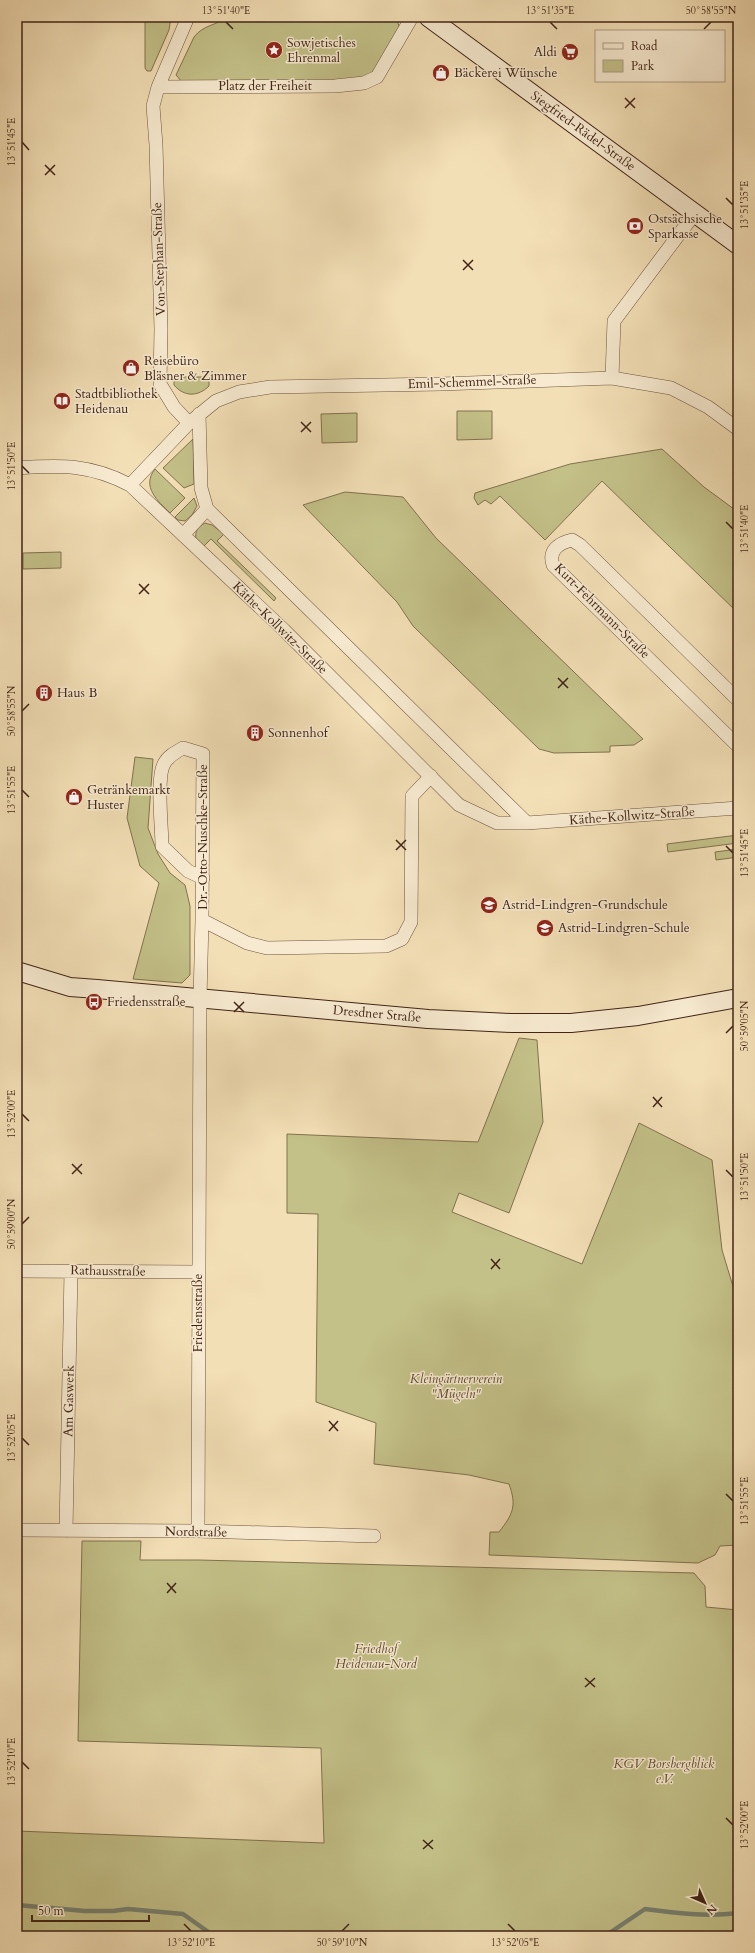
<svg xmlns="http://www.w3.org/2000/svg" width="755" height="1953" font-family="Cardo,serif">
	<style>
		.green { fill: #c3c088; stroke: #827250 }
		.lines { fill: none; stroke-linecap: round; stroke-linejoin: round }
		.stream { stroke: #778070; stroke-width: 4.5 }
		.street-casing { stroke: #6e533f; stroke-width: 14 }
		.secondary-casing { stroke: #412417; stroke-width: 20 }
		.street { stroke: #f7ead0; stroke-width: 13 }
		.secondary { stroke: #f7ead0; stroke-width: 18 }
		.ticks { fill: none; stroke: #412417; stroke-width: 1.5 }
		.labels { text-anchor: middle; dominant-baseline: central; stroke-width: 3; stroke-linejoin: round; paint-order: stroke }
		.poi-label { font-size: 13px; fill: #412417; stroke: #f7ead0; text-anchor: start }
		.street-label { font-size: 13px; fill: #412417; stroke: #f7ead0 }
		.park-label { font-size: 13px; font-style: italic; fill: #624b33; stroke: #f7ead0 }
		.neatline { fill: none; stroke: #412417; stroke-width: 1.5 }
		.ticks-label { font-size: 10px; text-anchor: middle; fill: #412417 }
	</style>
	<rect width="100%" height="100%" fill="#f3dfb6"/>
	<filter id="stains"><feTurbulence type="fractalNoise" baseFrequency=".005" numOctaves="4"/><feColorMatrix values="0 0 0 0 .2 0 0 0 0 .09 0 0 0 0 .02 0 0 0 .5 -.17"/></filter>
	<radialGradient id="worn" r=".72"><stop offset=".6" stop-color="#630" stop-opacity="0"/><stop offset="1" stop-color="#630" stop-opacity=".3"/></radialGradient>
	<!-- green -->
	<path class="green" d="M 145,17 L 171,17 L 169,30 L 151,71 L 147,71 L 145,68 Z
		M 228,17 L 388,17 L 397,20 L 400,29 L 373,72 L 360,80 L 182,82 L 176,75 L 194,37 C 203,25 217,25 228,17 Z
		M 181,377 L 205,377 L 209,381 L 209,386 C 198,397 184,397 174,385 L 174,380 Z
		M 457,411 L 492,411 L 492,439 L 457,440 Z
		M 357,413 L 357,442 L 322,443 L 321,414 Z
		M 193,439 L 194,484 L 184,488 L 163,468 Z
		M 662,449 L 704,487 L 738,512 L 738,613 L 602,481 L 545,540 L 500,496 L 491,504 L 485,500 L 478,505 L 474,498 L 475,493 L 570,464 Z
		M 155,469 L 185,498 L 170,513 C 158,501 141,487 155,469 Z
		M 345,492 L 403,497 L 436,538 L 643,739 L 634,745 L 610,746 L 610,752 L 554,753 L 539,749 L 413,626 L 397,602 L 303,505 Z
		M 194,498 L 197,506 L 192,515 L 185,521 L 178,520 L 175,517 Z
		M 205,523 L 212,525 L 224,534 L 217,541 L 276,598 L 274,601 L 211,539 L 204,546 L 196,539 C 195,531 197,527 205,523 Z
		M 61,552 L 61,568 L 23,569 L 23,553 Z
		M 135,757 L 153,759 L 148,828 L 158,854 L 170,873 L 185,885 L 190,906 L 190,975 L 182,983 L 133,979 L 159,883 L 140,866 L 127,818 Z
		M 738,835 L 738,843 L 668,852 L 667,844 Z
		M 738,849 L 738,857 L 716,860 L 715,852 Z
		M 519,1038 L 537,1040 L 543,1122 L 509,1213 L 459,1193 L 452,1212 L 582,1264 L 639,1123 L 712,1160 L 722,1250 L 738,1303 L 738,1545 L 720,1546 L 715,1555 L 698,1563 L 489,1555 L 490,1532 L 499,1532 C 513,1514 517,1506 509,1484 L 469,1475 L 374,1464 L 376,1423 L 316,1402 L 318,1214 L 287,1213 L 287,1134 L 478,1142 Z
		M 82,1541 L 141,1541 L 140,1560 L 199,1560 L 694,1573 L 705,1586 L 706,1607 L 738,1610 L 738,1936 L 17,1936 L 17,1831 L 324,1843 L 321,1748 L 78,1741 Z"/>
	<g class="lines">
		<!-- stream -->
		<path class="stream" d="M 17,1905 L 85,1911 L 113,1911 L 128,1909 L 183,1914 L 214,1936
			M 504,1936 L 511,1936
			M 605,1936 L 645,1909 C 675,1913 707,1917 738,1913"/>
		<defs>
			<path id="street" d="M 188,17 L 158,87 L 153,106 L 156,145 L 161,329 L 160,384 L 174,407 L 189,423
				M 158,87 L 335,86 L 364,83 L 377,77 L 412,17
				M 612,378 L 614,321 L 695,213
				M 17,468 C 61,465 90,464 130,485 L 284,630 L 459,805 L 497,823 L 527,823 L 738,808
				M 130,485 L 189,423 L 216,401 L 239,392 L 270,387 L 441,384 L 612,378 L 671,388 L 708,407 L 738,429
				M 207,509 L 527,823
				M 183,535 L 207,509 L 201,488 L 199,414
				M 738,700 L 580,545 L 572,540 C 559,543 548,550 553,565 L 738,746
				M 202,920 L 203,754 L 183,748 C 176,752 168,756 164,764 C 156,777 162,828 162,846 L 188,871 L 203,878
				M 17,1271 L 198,1272
				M 17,1530 L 198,1531 L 374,1536
				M 66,1531 L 71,1271
				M 198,1531 L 200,999 L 202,920 L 247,943 L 267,948 L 386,946 L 402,939 L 411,922 L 412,796 L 431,776"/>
			<path id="secondary" d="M 428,17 L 738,245
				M 17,971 L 70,987 L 97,989 L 428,1019 L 511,1023 L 571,1023 L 638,1016 L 738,998"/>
		</defs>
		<!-- street casing -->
		<use href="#street" class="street-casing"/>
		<!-- secondary casing -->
		<use href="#secondary" class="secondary-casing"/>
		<!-- street -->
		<use href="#street" class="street"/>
		<!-- secondary -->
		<use href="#secondary" class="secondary"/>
	</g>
	<!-- ticks -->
	<path class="ticks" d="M 226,22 L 233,29M 550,22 L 557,29M 704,29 L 711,22M 625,98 L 635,108M 625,108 L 635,98M 22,142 L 29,150M 45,165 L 55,175M 45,175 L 55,165M 726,198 L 733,205M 463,260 L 473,270M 463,270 L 473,260M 301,422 L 311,432M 301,432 L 311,422M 22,466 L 29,473M 726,522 L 733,529M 139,584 L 149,594M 139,594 L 149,584M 558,678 L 568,688M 558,688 L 568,678M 22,711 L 29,704M 22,790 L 29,797M 396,840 L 406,850M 726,846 L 733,853M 396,850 L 406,840M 234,1002 L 244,1012M 234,1012 L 244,1002M 726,1033 L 733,1026M 653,1097 L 662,1107M 653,1107 L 662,1097M 22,1114 L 29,1121M 72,1164 L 82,1174M 726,1170 L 733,1177M 72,1174 L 82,1164M 22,1224 L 29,1217M 491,1259 L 500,1269M 491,1269 L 500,1259M 329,1421 L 338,1431M 329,1431 L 338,1421M 22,1438 L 29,1445M 726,1494 L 733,1501M 167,1583 L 176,1593M 167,1593 L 176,1583M 585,1678 L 595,1687M 585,1687 L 595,1678M 22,1762 L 29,1769M 726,1818 L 733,1825M 423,1840 L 433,1849M 423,1849 L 433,1840M 184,1924 L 191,1931M 508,1924 L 515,1931M 342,1931 L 349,1924"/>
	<!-- icons -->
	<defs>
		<symbol id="sight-disc" viewBox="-11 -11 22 22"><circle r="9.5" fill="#8f2418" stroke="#f7ead0"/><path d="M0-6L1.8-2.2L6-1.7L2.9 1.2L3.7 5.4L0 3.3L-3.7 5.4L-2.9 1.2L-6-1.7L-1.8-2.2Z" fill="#fff"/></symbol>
		<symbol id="supermarket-disc" viewBox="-11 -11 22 22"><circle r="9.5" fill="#8f2418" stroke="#f7ead0"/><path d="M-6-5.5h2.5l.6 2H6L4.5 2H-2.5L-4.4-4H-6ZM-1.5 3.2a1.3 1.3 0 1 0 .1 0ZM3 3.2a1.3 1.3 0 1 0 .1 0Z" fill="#fff"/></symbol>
		<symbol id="shop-disc" viewBox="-11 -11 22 22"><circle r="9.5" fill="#8f2418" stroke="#f7ead0"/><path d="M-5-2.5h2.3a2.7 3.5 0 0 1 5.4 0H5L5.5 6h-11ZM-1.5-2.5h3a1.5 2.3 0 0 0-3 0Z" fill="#fff"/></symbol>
		<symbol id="bank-disc" viewBox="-11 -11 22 22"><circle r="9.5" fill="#8f2418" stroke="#f7ead0"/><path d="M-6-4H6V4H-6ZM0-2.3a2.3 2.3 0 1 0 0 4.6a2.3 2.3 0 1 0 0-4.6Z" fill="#fff"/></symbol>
		<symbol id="library-disc" viewBox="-11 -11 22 22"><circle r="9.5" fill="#8f2418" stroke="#f7ead0"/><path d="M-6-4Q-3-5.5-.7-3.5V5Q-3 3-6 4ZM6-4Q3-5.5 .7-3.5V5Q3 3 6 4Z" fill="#fff"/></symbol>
		<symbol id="building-disc" viewBox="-11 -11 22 22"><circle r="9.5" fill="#8f2418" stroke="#f7ead0"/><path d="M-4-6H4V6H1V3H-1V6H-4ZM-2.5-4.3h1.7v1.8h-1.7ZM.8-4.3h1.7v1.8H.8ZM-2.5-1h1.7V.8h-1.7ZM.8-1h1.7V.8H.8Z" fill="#fff"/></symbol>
		<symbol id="school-disc" viewBox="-11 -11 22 22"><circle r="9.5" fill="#8f2418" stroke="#f7ead0"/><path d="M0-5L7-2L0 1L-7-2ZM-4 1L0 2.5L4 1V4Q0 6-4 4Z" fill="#fff"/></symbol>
		<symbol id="bus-disc" viewBox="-11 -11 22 22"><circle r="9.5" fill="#8f2418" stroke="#f7ead0"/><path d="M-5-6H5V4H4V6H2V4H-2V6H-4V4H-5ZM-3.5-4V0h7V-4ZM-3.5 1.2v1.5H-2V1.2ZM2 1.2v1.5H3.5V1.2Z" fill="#fff"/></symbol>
	</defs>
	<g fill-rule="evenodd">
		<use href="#sight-disc" x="264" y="40" width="20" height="20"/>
		<use href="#supermarket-disc" x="560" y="42" width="20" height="20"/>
		<use href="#shop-disc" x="431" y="63" width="20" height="20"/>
		<use href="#bank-disc" x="625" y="216" width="20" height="20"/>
		<use href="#shop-disc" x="121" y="358" width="20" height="20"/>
		<use href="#library-disc" x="52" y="391" width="20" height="20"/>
		<use href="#building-disc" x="34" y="683" width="20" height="20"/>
		<use href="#building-disc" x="245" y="723" width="20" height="20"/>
		<use href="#shop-disc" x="64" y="787" width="20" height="20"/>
		<use href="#school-disc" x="479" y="895" width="20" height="20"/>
		<use href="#school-disc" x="535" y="918" width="20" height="20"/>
		<use href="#bus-disc" x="84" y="992" width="20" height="20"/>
	</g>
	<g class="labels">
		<!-- poi labels -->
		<g class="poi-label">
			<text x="287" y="43">Sowjetisches<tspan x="287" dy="15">Ehrenmal</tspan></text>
			<text x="557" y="52" text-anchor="end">Aldi</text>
			<text x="454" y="73">Bäckerei Wünsche</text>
			<text x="648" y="219">Ostsächsische<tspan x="648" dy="15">Sparkasse</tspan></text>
			<text x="144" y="361">Reisebüro<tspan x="144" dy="15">Bläsner &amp; Zimmer</tspan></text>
			<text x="75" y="394">Stadtbibliothek<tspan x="75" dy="15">Heidenau</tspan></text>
			<text x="57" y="693">Haus B</text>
			<text x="268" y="733">Sonnenhof</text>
			<text x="87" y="790">Getränkemarkt<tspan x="87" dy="15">Huster</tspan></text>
			<text x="502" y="905">Astrid-Lindgren-Grundschule</text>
			<text x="558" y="928">Astrid-Lindgren-Schule</text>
			<text x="107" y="1002">Friedensstraße</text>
		</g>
		<!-- street labels -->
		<g class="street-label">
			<text x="265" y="86">Platz der Freiheit</text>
			<text transform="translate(583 131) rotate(36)">Siegfried-Rädel-Straße</text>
			<text transform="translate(159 259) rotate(-92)">Von-Stephan-Straße</text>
			<text transform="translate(472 382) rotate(-2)">Emil-Schemmel-Straße</text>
			<text transform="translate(602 611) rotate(45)">Kurt-Fehrmann-Straße</text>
			<text transform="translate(280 628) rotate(44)">Käthe-Kollwitz-Straße</text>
			<text transform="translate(632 816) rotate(-4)">Käthe-Kollwitz-Straße</text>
			<text transform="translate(203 837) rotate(-90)">Dr.-Otto-Nuschke-Straße</text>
			<text transform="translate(377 1014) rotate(5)">Dresdner Straße</text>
			<text transform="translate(108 1271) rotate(1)">Rathausstraße</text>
			<text transform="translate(198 1313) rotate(-90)">Friedensstraße</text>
			<text transform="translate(69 1401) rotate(-89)">Am Gaswerk</text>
			<text transform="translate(196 1532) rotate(1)">Nordstraße</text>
		</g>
		<!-- park labels -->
		<g class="park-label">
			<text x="456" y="1379">Kleingärtnerverein<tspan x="456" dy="15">"Mügeln"</tspan></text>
			<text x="376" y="1649">Friedhof<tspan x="376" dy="15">Heidenau-Nord</tspan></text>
			<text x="664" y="1764">KGV Borsbergblick<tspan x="664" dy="15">e.V.</tspan></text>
		</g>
	</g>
	<!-- margin -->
	<rect width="755" height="1953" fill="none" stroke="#f3dfb6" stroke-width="44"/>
	<!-- legend -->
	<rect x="595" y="30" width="130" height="52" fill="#f7ead0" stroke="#ae9b86"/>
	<rect x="603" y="43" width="20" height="6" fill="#f7ead0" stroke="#ae9b86"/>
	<text x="631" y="50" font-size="12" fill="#412417">Road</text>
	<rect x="603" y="60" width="20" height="12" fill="#c3c088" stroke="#ae9b86"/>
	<text x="631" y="70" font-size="12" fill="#412417">Park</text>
	<!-- north arrow -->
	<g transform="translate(705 1903) rotate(135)" stroke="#f7ead0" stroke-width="3" paint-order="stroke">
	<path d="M0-3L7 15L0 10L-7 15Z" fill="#412417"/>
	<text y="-6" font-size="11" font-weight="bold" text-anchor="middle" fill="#412417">N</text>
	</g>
	<!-- scale -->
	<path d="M32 1915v6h117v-6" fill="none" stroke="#412417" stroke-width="2"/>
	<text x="38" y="1915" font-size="12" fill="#412417" stroke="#f7ead0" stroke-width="3" paint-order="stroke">50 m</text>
	<rect x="22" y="22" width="711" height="1909" class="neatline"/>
	<g class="ticks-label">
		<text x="226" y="14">13°51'40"E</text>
		<text x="550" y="14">13°51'35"E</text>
		<text x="711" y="14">50°58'55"N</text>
		<text transform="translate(11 142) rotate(-90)" y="4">13°51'45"E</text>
		<text transform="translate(744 205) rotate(-90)" y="4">13°51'35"E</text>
		<text transform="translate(11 466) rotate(-90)" y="4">13°51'50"E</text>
		<text transform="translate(744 529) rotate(-90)" y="4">13°51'40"E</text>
		<text transform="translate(11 711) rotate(-90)" y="4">50°58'55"N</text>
		<text transform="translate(11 790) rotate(-90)" y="4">13°51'55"E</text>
		<text transform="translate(744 853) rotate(-90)" y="4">13°51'45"E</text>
		<text transform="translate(744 1026) rotate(-90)" y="4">50°59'05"N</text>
		<text transform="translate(11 1114) rotate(-90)" y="4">13°52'00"E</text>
		<text transform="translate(744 1177) rotate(-90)" y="4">13°51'50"E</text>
		<text transform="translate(11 1224) rotate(-90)" y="4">50°59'00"N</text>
		<text transform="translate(11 1438) rotate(-90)" y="4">13°52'05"E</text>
		<text transform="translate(744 1501) rotate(-90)" y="4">13°51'55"E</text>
		<text transform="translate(11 1762) rotate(-90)" y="4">13°52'10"E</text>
		<text transform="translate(744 1825) rotate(-90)" y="4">13°52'00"E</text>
		<text x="191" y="1946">13°52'10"E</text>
		<text x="342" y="1946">50°59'10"N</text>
		<text x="515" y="1946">13°52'05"E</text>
	</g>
	<rect width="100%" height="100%" filter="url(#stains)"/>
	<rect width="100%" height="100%" fill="url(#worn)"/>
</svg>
